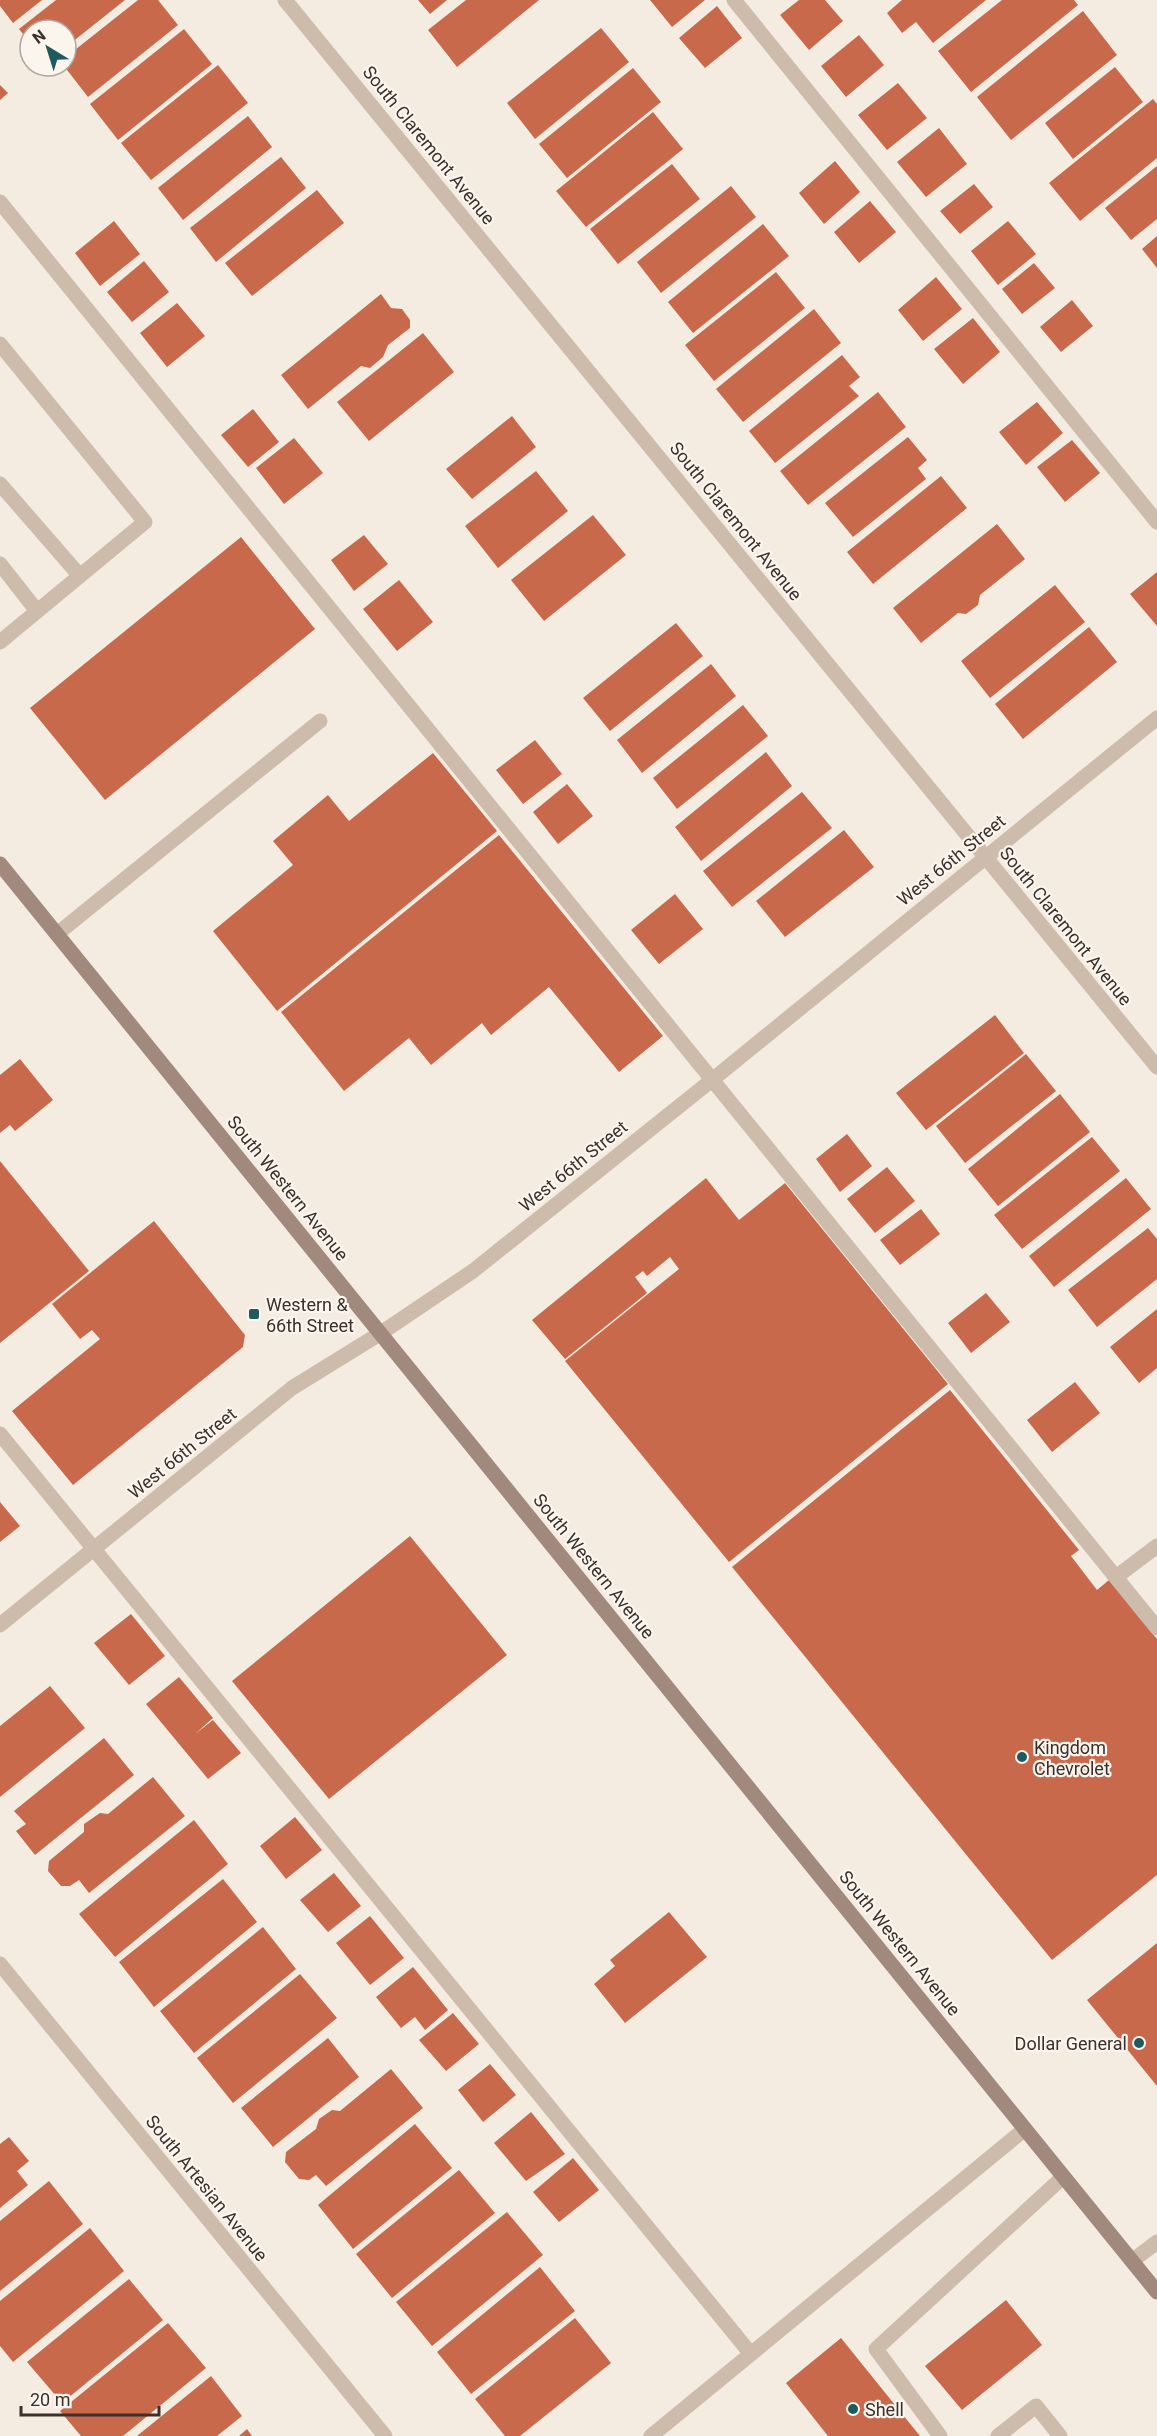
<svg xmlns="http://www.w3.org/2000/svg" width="1157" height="2436" font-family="Roboto,sans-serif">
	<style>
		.building { fill: #c8694b }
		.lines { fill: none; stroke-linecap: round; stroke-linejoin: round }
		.lane { stroke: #cdbbac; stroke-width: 15 }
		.street { stroke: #cdbbac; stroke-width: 15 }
		.secondary { stroke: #a18a7d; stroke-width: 15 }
		.poi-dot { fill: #1f5a5e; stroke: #fbf5ee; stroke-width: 2 }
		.labels { text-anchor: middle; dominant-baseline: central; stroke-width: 4.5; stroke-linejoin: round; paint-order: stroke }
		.street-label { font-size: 18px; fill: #3b302b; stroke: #fbf5ee }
		.poi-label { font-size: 18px; fill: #3b302b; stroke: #fbf5ee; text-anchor: start }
	</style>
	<rect width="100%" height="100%" fill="#f4ebe1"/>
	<!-- building -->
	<path class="building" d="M 0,0 L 42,0 L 13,23 L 0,6 Z
		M 56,0 L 125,0 L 66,47 L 66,30 L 30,30 L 30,43 L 19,29 Z
		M 138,0 L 158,0 L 178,25 L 88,97 L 64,66 L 66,66 L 66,57 Z
		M 418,0 L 447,0 L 430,14 Z
		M 466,0 L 539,0 L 457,67 L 428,30 Z
		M 650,0 L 705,0 L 672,27 Z
		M 799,0 L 825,0 L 843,21 L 809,50 L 780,15 Z
		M 902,0 L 986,0 L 933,43 L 916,22 L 902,33 L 887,13 Z
		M 1002,0 L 1074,0 L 1078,5 L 971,92 L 938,51 Z
		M 717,6 L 742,38 L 705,68 L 679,38 Z
		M 1083,11 L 1117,55 L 1011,140 L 977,97 Z
		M 601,28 L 629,62 L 535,139 L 507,103 Z
		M 184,29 L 212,64 L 118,140 L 90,104 Z
		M 859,35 L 884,65 L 846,97 L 821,66 Z
		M 218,65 L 248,103 L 151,180 L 121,143 Z
		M 1115,67 L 1143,102 L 1073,159 L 1045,123 Z
		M 633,68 L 661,102 L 567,178 L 539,144 Z
		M 898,83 L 927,118 L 887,150 L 858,115 Z
		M 0,85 L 8,93 L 0,100 Z
		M 1153,99 L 1157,104 L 1157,158 L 1080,221 L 1049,183 Z
		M 653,112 L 683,149 L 586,227 L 556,191 Z
		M 248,116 L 272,147 L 183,220 L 158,188 Z
		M 939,128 L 967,164 L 926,197 L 897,162 Z
		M 281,157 L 306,188 L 216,262 L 190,228 Z
		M 835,161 L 860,192 L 824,224 L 799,193 Z
		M 672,164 L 700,199 L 618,264 L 590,229 Z
		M 1157,166 L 1157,219 L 1131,240 L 1105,208 Z
		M 974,184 L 993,207 L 960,234 L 940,211 Z
		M 731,186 L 756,217 L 661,293 L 637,262 Z
		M 317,190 L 344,223 L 252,296 L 225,263 Z
		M 870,201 L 896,232 L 859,263 L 834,232 Z
		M 114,221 L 140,254 L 100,286 L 75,253 Z
		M 1008,221 L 1036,254 L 998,285 L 971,251 Z
		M 763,224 L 789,256 L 693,333 L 668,302 Z
		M 1157,236 L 1157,268 L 1142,249 Z
		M 144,261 L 169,292 L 132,322 L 107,292 Z
		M 1034,263 L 1055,288 L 1022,314 L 1002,289 Z
		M 776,272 L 805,308 L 714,381 L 685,345 Z
		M 936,277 L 962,309 L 923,341 L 898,310 Z
		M 381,294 L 391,308 L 402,309 L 410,320 L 410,328 L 388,345 L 383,357 L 370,368 L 361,366 L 308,409 L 281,375 Z
		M 1072,300 L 1093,326 L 1061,352 L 1040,327 Z
		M 177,303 L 205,336 L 167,367 L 140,333 Z
		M 814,309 L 841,343 L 743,422 L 716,389 Z
		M 973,318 L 1000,352 L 963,384 L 934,349 Z
		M 423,333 L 454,372 L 369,441 L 337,402 Z
		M 842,355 L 860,377 L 849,386 L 859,396 L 775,463 L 749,431 Z
		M 878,392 L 906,427 L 808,505 L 780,471 Z
		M 1037,402 L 1063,433 L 1026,465 L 999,432 Z
		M 253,409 L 279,442 L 248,467 L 221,435 Z
		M 512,416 L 536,447 L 472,499 L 446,469 Z
		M 908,437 L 927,460 L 918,468 L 926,479 L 853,537 L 825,503 Z
		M 294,438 L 323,473 L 284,504 L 256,468 Z
		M 1072,440 L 1100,473 L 1065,502 L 1037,467 Z
		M 536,471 L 568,511 L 498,568 L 465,526 Z
		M 941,476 L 967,508 L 873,584 L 847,552 Z
		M 593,515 L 626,555 L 544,621 L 511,580 Z
		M 997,524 L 1025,559 L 980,595 L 978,605 L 966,614 L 958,613 L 921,643 L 893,608 Z
		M 364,535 L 388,564 L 354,591 L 331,560 Z
		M 241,537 L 315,629 L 105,800 L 30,708 Z
		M 1157,572 L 1157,626 L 1130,594 Z
		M 399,580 L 433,622 L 397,651 L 363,609 Z
		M 1055,585 L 1085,622 L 990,698 L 961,661 Z
		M 676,623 L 703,656 L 610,731 L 583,698 Z
		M 1089,627 L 1117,662 L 1023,739 L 995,704 Z
		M 711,664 L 736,696 L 642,773 L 617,740 Z
		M 743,705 L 768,736 L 677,809 L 653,778 Z
		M 535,740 L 562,774 L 523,804 L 496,770 Z
		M 766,752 L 792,786 L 701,861 L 675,827 Z
		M 433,753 L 497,831 L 277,1011 L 213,931 L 293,865 L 273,841 L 328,795 L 349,821 Z
		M 567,784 L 593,816 L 558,844 L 533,812 Z
		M 802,792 L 832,828 L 732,907 L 703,871 Z
		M 844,830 L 874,867 L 785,937 L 756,901 Z
		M 499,835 L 663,1036 L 619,1072 L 549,987 L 491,1035 L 482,1023 L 431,1065 L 409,1038 L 344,1091 L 281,1012 Z
		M 675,894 L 703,929 L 659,964 L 631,930 Z
		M 995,1015 L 1024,1053 L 926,1130 L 896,1093 Z
		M 1026,1054 L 1056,1091 L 965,1163 L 936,1126 Z
		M 20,1059 L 53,1100 L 15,1131 L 10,1125 L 0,1133 L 0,1075 Z
		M 1060,1094 L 1090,1132 L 998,1206 L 968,1169 Z
		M 847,1134 L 872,1166 L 840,1192 L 816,1159 Z
		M 1092,1137 L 1120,1171 L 1022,1249 L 994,1215 Z
		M 0,1161 L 89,1271 L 0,1343 Z
		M 887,1167 L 915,1201 L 875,1233 L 847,1199 Z
		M 706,1178 L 739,1220 L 785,1183 L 948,1384 L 729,1562 L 565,1361 L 679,1269 L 670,1257 L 647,1276 L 643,1271 L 635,1277 L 647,1293 L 565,1359 L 532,1320 Z
		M 1126,1178 L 1151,1209 L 1054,1287 L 1029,1256 Z
		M 921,1209 L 940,1234 L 900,1265 L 880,1240 Z
		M 154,1221 L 245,1335 L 243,1347 L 73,1485 L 12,1411 L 100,1339 L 92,1330 L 80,1339 L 52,1304 Z
		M 1148,1228 L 1157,1239 L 1157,1279 L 1097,1327 L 1068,1290 Z
		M 986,1293 L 1010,1322 L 971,1353 L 948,1323 Z
		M 1157,1309 L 1157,1368 L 1139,1383 L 1110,1347 Z
		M 1075,1382 L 1100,1413 L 1052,1452 L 1027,1420 Z
		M 950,1390 L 1079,1550 L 1071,1556 L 1097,1590 L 1109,1580 L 1157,1639 L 1157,1875 L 1052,1960 L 732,1567 Z
		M 0,1502 L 20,1526 L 0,1542 Z
		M 410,1536 L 507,1655 L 329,1799 L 232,1681 Z
		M 131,1614 L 165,1656 L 129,1685 L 94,1643 Z
		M 179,1677 L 213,1718 L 195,1734 L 213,1720 L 241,1753 L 208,1779 L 146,1704 Z
		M 50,1686 L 85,1728 L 0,1797 L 0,1726 Z
		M 104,1738 L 134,1775 L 35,1855 L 16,1831 L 26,1824 L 14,1811 Z
		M 153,1777 L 185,1816 L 89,1893 L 79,1880 L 70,1886 L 61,1886 L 48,1871 L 49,1861 L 84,1832 L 84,1824 L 100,1813 L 108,1814 Z
		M 295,1817 L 322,1850 L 286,1879 L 260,1846 Z
		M 194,1820 L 228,1864 L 115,1957 L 79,1914 Z
		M 334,1873 L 361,1906 L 328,1932 L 300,1900 Z
		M 223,1879 L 257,1922 L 154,2007 L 119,1962 Z
		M 669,1912 L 707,1957 L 625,2023 L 594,1984 L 615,1966 L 610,1960 Z
		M 370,1916 L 404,1958 L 370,1985 L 336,1943 Z
		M 263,1927 L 296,1969 L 194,2053 L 160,2011 Z
		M 1157,1943 L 1157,2086 L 1087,2000 Z
		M 413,1967 L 448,2010 L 425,2030 L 415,2017 L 401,2028 L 376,1997 Z
		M 300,1974 L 337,2018 L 233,2103 L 197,2058 Z
		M 453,2013 L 479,2044 L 446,2071 L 419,2040 Z
		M 328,2038 L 359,2077 L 273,2147 L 241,2108 Z
		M 490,2064 L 516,2095 L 483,2122 L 458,2090 Z
		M 391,2069 L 423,2108 L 326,2186 L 316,2175 L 309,2180 L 299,2179 L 285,2162 L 286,2152 L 316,2129 L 319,2119 L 332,2110 L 340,2111 Z
		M 531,2112 L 565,2154 L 526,2181 L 494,2143 Z
		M 415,2124 L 452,2168 L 353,2249 L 318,2205 Z
		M 9,2137 L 29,2161 L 17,2171 L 28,2185 L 0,2208 L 0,2144 Z
		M 573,2158 L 599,2190 L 559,2222 L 533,2192 Z
		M 459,2170 L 495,2213 L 392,2298 L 356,2254 Z
		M 49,2181 L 83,2224 L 0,2291 L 0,2221 Z
		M 507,2212 L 543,2255 L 432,2346 L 396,2302 Z
		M 90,2228 L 124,2271 L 13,2362 L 0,2346 L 0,2301 Z
		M 540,2267 L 575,2311 L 471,2394 L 437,2352 Z
		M 129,2279 L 163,2320 L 62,2403 L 27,2362 Z
		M 1006,2300 L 1042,2345 L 962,2410 L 925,2366 Z
		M 575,2318 L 611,2363 L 520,2436 L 505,2436 L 475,2399 Z
		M 168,2323 L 206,2368 L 123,2436 L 81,2436 L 60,2411 Z
		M 841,2338 L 920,2436 L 828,2436 L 786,2383 Z
		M 211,2376 L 242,2416 L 217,2436 L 137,2436 Z
		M 247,2429 L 252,2436 L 239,2436 Z"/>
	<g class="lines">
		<!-- lane -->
		<path class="lane" d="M 734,0 L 1157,522
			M 0,202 L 1157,1628
			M 0,344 L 145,522 L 0,642
			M 0,484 L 80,576
			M 0,564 L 37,611
			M 57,934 L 320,721
			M 0,1434 L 751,2354
			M 1116,1577 L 1157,1546
			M 1132,2261 L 1157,2242
			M 651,2436 L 1025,2129
			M 940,2436 L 876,2349 L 1063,2177
			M 998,2436 L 1036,2406 L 1060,2436"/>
		<!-- street -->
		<path class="street" d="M 285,0 L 1157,1067
			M 0,1625 L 292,1388 L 381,1333 L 473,1271 L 712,1080 L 1157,718
			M 0,1964 L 385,2436"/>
		<!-- secondary -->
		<path class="secondary" d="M 0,864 L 1157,2292"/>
	</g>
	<!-- markers -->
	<g class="poi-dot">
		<rect x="248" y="1308" width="12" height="12" rx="3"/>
		<circle cx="1022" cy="1757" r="6"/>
		<circle cx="1139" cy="2043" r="6"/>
		<circle cx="853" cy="2409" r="6"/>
	</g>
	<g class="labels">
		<!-- street labels -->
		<g class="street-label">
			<text transform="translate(429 145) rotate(51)">South Claremont Avenue</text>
			<text transform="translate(736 521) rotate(51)">South Claremont Avenue</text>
			<text transform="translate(951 860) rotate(-39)">West 66th Street</text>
			<text transform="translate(1066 926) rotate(51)">South Claremont Avenue</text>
			<text transform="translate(573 1166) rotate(-39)">West 66th Street</text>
			<text transform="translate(288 1188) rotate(51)">South Western Avenue</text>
			<text transform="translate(182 1453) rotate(-39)">West 66th Street</text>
			<text transform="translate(594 1566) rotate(51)">South Western Avenue</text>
			<text transform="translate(900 1943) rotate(51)">South Western Avenue</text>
			<text transform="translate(207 2188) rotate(51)">South Artesian Avenue</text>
		</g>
		<!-- poi labels -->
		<g class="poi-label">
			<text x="266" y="1304">Western &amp;<tspan x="266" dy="21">66th Street</tspan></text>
			<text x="1034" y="1747">Kingdom<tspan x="1034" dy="21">Chevrolet</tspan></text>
			<text x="1127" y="2043" text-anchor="end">Dollar General</text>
			<text x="865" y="2409">Shell</text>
		</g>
	</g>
	<!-- north arrow -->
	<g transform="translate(48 48) rotate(322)"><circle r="28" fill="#fbf5ee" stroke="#aea6a0" stroke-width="1.5"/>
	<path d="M0-4.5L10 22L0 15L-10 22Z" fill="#1f5a5e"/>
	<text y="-9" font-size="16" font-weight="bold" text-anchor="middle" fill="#3b302b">N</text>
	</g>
	<!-- scale -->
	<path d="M21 2406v9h138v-9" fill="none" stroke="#3b302b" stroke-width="3"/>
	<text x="30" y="2406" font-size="18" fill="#3b302b" stroke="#fbf5ee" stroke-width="4.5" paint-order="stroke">20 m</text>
</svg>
